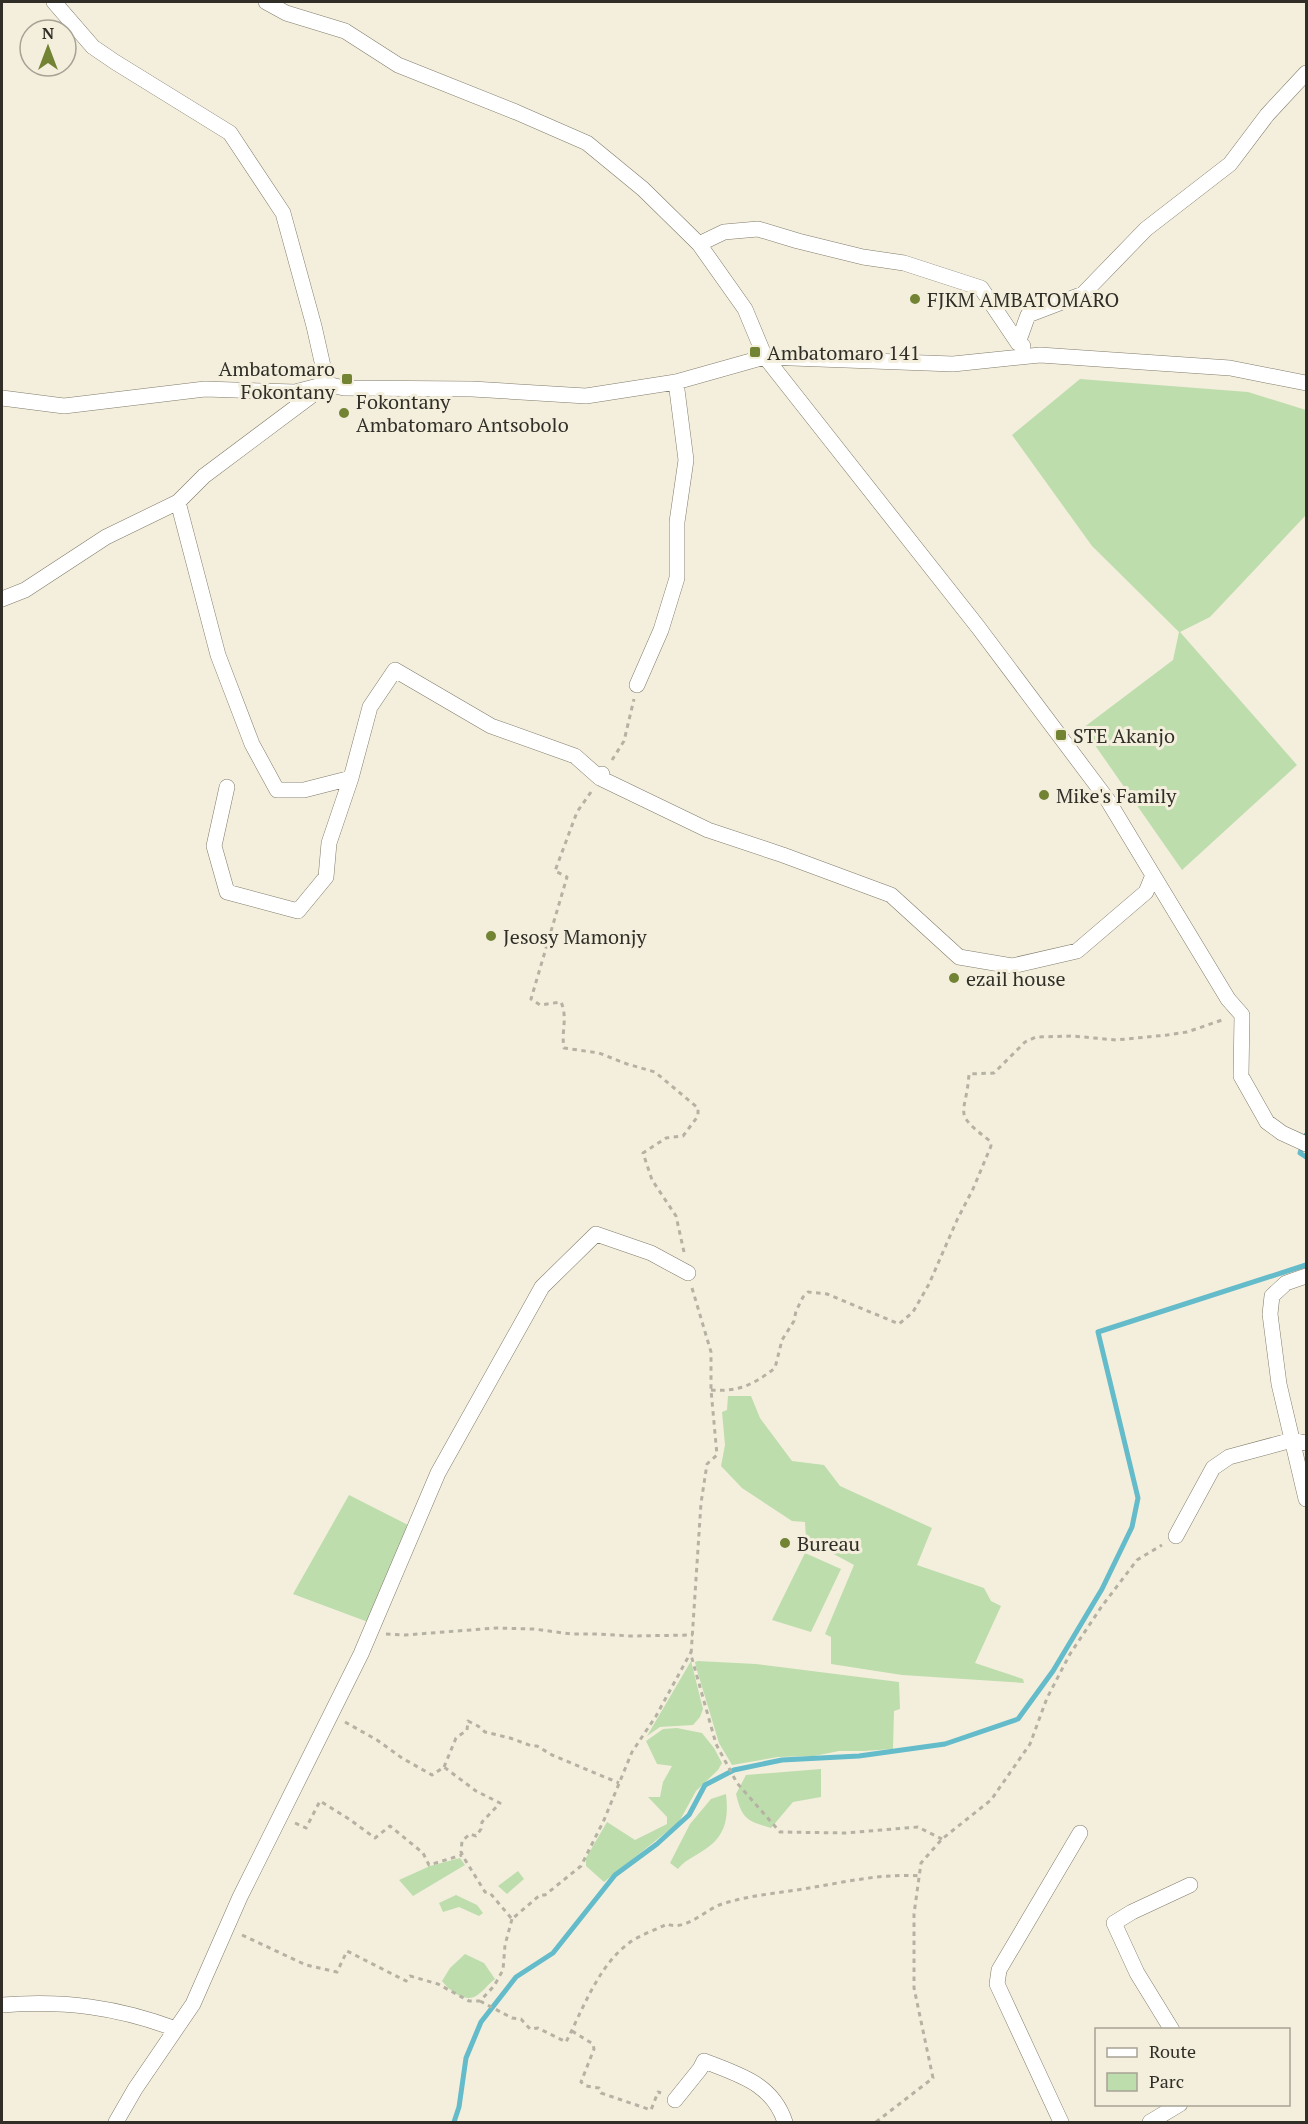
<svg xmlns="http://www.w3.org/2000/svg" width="1308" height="2124" font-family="'PT Serif',serif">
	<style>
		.green { fill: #bdddad }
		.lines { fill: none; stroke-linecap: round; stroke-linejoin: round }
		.stream { stroke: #64bbca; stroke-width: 5 }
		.street-casing { stroke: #807b6a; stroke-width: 16 }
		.path { stroke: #b6b2a3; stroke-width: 3; stroke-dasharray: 4.5 4.5; stroke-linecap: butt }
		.street { stroke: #fff; stroke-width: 15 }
		.poi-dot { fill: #728434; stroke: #f4efdd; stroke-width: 2 }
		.labels { text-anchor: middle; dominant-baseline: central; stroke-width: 6; stroke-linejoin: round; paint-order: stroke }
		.poi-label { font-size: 20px; fill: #302e27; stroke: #f4efdd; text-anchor: start }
	</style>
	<rect width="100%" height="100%" fill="#f4efdd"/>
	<!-- green -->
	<path class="green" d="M 1080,379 L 1248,392 L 1306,410 L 1306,515 L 1210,617 L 1180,632 L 1297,765 L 1182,870 L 1083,728 L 1173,660 L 1179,632 L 1092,546 L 1012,435 Z
		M 728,1396 L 751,1396 L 760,1418 L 792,1461 L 824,1465 L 840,1486 L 932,1528 L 917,1565 L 984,1588 L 991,1601 L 1001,1606 L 975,1663 L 1023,1679 L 1024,1683 L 902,1675 L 831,1664 L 831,1637 L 825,1634 L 854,1565 L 806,1539 L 805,1522 L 792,1521 L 742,1488 L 721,1466 L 725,1445 L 722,1412 L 727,1410 Z
		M 349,1495 L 412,1527 L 368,1622 L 293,1594 Z
		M 805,1553 L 841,1569 L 811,1632 L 772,1620 Z
		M 691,1661 L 703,1709 L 700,1717 L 693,1725 L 660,1727 L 647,1736 Z
		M 698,1661 L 756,1664 L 899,1682 L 900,1709 L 894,1711 L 893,1749 L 864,1751 L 839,1751 L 814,1756 L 778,1757 L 732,1765 L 719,1743 L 696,1667 L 695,1662 Z
		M 677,1728 L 702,1733 L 714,1748 L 722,1763 L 718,1770 L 696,1791 L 679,1822 L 604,1882 L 586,1866 L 586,1858 L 607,1822 L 635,1840 L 667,1824 L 667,1817 L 648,1797 L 660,1797 L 663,1782 L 672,1766 L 657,1764 L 646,1741 L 663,1729 Z
		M 821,1769 L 821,1797 L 793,1802 L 771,1828 C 747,1821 742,1819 736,1794 L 746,1775 Z
		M 726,1794 C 729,1820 725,1838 701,1852 C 692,1858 685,1860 678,1869 L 670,1863 L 690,1824 L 711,1799 Z
		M 460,1858 L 465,1865 L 413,1896 L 399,1880 L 430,1866 Z
		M 518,1871 L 524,1879 L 507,1894 L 498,1886 Z
		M 456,1895 L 477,1905 L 483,1913 L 479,1916 L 459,1907 L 443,1912 L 439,1903 Z
		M 465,1954 L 484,1963 L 495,1979 C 488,1984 483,1992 476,1996 C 464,2003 449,1990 442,1981 L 450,1968 Z"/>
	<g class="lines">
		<!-- stream -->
		<path class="stream" d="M 1306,1135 L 1300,1153 L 1306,1157
			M 454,2122 L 459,2107 L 466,2058 L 481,2022 L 516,1977 L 553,1953 L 615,1875 L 657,1844 L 689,1815 L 705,1785 L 734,1770 L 782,1760 L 859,1756 L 945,1744 L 1018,1719 L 1053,1671 L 1102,1589 L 1132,1527 L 1138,1498 L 1098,1332 L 1306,1265"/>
		<defs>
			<path id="street" d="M 54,2 L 93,47 L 115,62 L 230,133 L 283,213 L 314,326 L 327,384 L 344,388 L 472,389 L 586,396 L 676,382 L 765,357 L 953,364 L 1040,355 L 1230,368 L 1306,383
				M 266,2 L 286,13 L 345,31 L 398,65 L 516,112 L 587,143 L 643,189 L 699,244 L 745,309 L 765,357 L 978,627 L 1107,799 L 1228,999 L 1242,1015 L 1241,1076 L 1267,1122 L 1282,1133 L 1306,1144
				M 699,244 L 724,232 L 758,229 L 798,241 L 863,257 L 904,263 L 981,288 L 1018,343 L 1023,346
				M 1018,343 L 1028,315 L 1083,294 L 1146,229 L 1230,164 L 1267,115 L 1306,73
				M 2,398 L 64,406 L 205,389 L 295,392 L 318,386
				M 178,502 L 218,655 L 252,744 L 277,790 L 304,790 L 351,778
				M 2,599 L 25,590 L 106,537 L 178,502 L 204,476 L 327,384
				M 637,685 L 661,630 L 677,578 L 677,522 L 686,460 L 676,382
				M 602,774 L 600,778 L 708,830 L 783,855 L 891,895 L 959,957 L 1012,966 L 1077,951 L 1146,892 L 1153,875
				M 227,787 L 214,846 L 227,892 L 298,911 L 326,877 L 329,843 L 351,778 L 370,707 L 395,670 L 491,726 L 575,756 L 600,778
				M 1306,1276 L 1286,1283 L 1272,1296 L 1270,1314 L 1279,1384 L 1306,1499
				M 1176,1536 L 1213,1468 L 1229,1457 L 1292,1440 L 1306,1443
				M 2,2005 C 64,2000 117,2007 176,2029
				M 1172,2030 L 1137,1973 L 1114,1923 L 1132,1912 L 1190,1885
				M 675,2100 L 700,2069 L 704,2061 C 739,2075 772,2083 785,2122
				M 116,2122 L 135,2089 L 193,2004 L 240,1897 L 361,1654 L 438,1473 L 542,1287 L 596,1234 L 651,1253 L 688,1273
				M 1061,2122 L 997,1984 L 999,1970 L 1080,1833
				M 1150,2122 L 1180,2104"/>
		</defs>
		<!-- street casing -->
		<use href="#street" class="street-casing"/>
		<!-- path -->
		<path class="path" d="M 612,760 L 624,741 L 634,699
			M 591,792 L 577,812 L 555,871 L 567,877 L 531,999 L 540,1005 L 561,1002 C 568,1018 561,1031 564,1048 L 599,1053 L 627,1064 L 655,1072 L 698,1108 L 698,1116 L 683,1136 L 666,1138 L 643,1153 L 652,1180 L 676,1216 L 684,1252
			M 692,1288 L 711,1352 L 711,1390 L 717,1455 L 707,1464 L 701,1503 L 691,1655 L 716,1744 L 737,1783 L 780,1832 L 846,1833 L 918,1827 L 942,1839
			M 711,1390 C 738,1392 753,1385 775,1368 L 782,1340 L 794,1321 L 796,1311 L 803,1297 L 808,1292 L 827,1294 L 899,1324 L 913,1312 L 929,1284 L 957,1220 L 973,1189 L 991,1146 L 990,1141 C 951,1111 966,1117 969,1074 L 994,1073 L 1025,1042 L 1036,1037 L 1073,1036 L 1116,1040 L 1167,1035 L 1187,1032 L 1225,1019
			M 386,1634 L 405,1635 L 496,1628 L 534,1629 L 571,1634 L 597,1634 L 630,1636 L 693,1635
			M 345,1722 L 377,1740 L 402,1758 L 432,1775 L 444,1767 L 476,1791 L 500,1803 L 482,1822 L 481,1829 L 476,1836 L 470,1834 L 462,1841 L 461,1852 L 464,1858 L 485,1892 L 490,1893 L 512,1919 L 540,1895 L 545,1895 L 581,1866 L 604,1820 L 632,1752 L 656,1716 L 691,1652
			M 444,1767 L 456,1738 L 467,1730 L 468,1721 L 478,1726 L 485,1732 L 510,1738 L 532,1746 L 537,1746 L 552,1755 L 619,1783
			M 295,1823 L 306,1828 L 320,1801 L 349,1819 L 375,1838 L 390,1826 L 423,1853 L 429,1865 L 462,1855
			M 242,1935 L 306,1965 L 337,1972 L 347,1951 L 406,1981 L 410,1976 L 438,1984 L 469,2001 L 480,2001 L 494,1986 L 503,1970 L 505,1945 L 512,1919
			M 480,2001 L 512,2018 L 521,2019 L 530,2029 L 538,2028 L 566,2042 C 583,2009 598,1966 629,1943 C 640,1935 655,1930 667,1924 C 685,1932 706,1909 722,1904 C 750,1895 780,1893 809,1888 C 845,1882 884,1873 920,1876
			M 572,2031 L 593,2044 L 594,2049 L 581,2082 L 586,2086 L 599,2088 L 601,2093 L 651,2110 L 658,2092 L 661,2093
			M 876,2122 L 933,2078 L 914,1988 L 914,1914 L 921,1863 L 942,1839 L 991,1800 L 1030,1744 L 1047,1698 L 1070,1654 L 1102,1606 L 1137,1560 L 1162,1545"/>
		<!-- street -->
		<use href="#street" class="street"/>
	</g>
	<!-- markers -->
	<g class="poi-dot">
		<circle cx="915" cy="299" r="6"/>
		<rect x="749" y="346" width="12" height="12" rx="3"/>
		<rect x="341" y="373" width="12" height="12" rx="3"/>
		<circle cx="344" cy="413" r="6"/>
		<rect x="1055" y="729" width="12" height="12" rx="3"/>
		<circle cx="1044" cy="795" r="6"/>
		<circle cx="491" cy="936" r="6"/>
		<circle cx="954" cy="978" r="6"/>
		<circle cx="785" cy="1543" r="6"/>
	</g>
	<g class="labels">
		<!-- poi labels -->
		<g class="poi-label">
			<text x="927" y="299">FJKM AMBATOMARO</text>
			<text x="767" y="352">Ambatomaro 141</text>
			<text x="335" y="368" text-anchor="end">Ambatomaro<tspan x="335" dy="23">Fokontany</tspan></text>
			<text x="356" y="401">Fokontany<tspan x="356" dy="23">Ambatomaro Antsobolo</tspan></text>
			<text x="1073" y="735">STE Akanjo</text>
			<text x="1056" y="795">Mike's Family</text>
			<text x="503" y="936">Jesosy Mamonjy</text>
			<text x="966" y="978">ezail house</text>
			<text x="797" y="1543">Bureau</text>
		</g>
	</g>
	<!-- border -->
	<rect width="1308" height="2124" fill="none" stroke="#302e27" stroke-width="6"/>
	<!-- legend -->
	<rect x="1095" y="2028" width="195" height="78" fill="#f4efdd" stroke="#a6a294" stroke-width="1.5"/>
	<rect x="1107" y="2048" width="30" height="9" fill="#ffffff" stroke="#a6a294" stroke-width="1.5"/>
	<text x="1149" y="2058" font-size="18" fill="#302e27">Route</text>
	<rect x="1107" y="2073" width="30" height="18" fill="#bdddad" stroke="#a6a294" stroke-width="1.5"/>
	<text x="1149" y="2088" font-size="18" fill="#302e27">Parc</text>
	<!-- north arrow -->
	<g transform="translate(48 48)"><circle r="28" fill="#f4efdd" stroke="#a6a294" stroke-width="1.5"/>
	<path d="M0-4.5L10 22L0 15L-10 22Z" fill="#728434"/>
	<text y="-9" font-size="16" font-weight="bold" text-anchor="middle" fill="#302e27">N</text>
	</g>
</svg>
